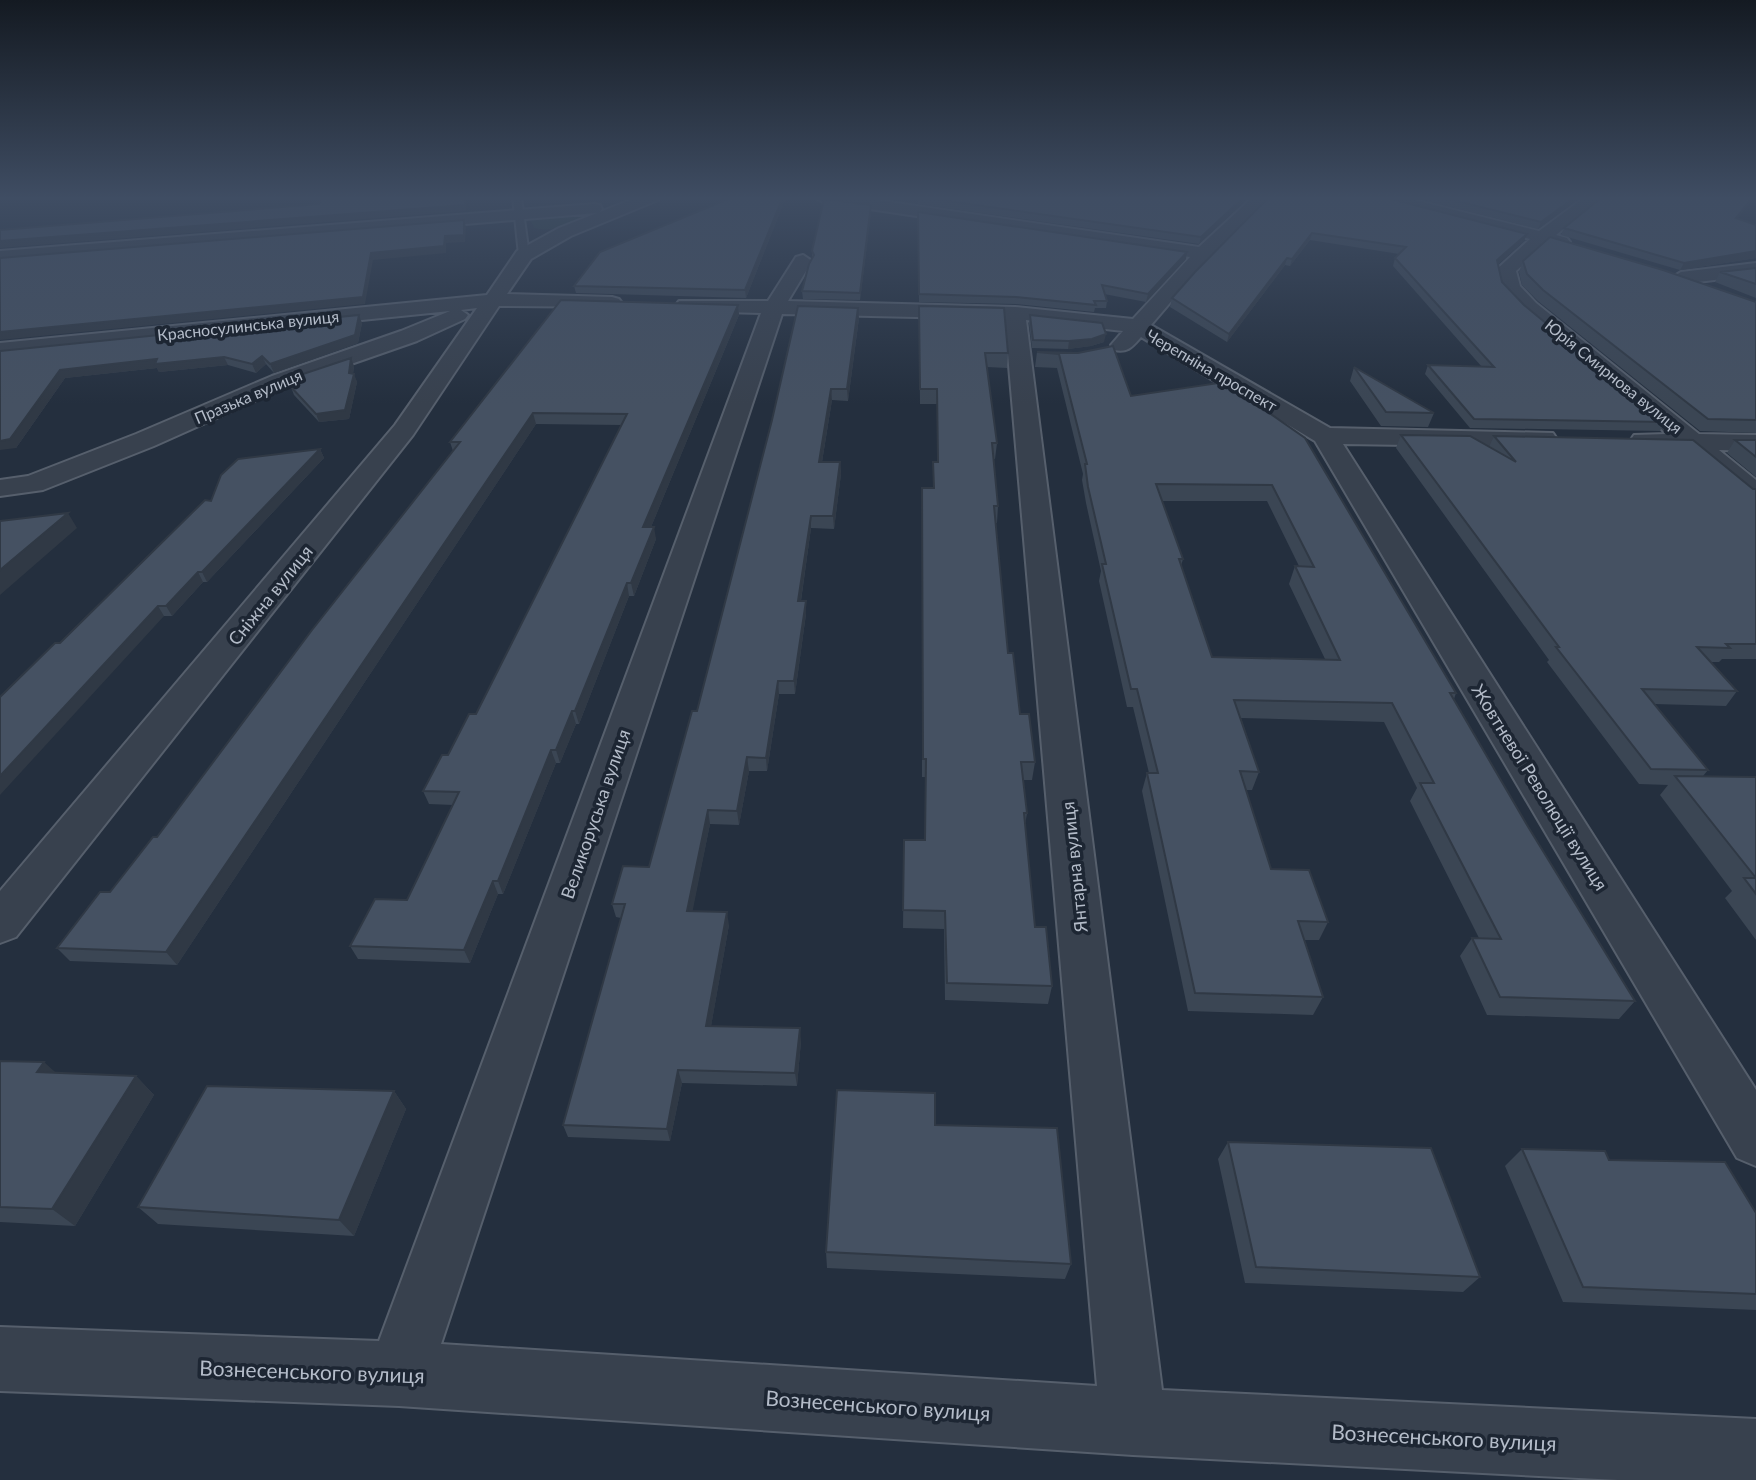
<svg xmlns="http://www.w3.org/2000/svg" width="1756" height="1480" font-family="Lato,sans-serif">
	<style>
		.green { fill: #263c3f }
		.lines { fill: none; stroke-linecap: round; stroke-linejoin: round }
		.lane-casing { stroke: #565f6c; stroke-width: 4 }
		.street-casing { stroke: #565f6c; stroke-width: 4 }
		.lane { fill: #38414e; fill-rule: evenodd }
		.street { fill: #38414e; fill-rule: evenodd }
		.wall { fill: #3b4654; fill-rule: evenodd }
		.shaded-wall { fill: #303945 }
		.building { fill: #455162; stroke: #303945; stroke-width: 2; fill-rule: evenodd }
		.labels { text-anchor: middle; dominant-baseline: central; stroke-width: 7; stroke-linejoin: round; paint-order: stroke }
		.far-street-label { font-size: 16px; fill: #b4bcc9; stroke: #1d2633 }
		.street-label { font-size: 18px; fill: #b4bcc9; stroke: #1d2633 }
		.near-street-label { font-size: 21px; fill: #b4bcc9; stroke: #1d2633 }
	</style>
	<rect width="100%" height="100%" fill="#242f3e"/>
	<!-- green -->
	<path class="green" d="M 586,212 L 599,213 C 577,222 558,233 534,228 L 530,219 Z"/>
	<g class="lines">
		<defs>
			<path id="lane" d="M 513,197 L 521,197 L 529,255 L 524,258 L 519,255 Z"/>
			<path id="street" d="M 638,197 L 660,197 L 658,200 L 571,236 L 531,259 L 507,294 L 612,297 L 619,299 L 622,303 L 619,307 L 499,306 L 413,435 L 16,937 L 0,943 L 0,891 L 395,425 L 477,308 L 461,310 L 468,315 L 465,319 L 417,341 L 288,386 L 154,446 L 43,490 L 0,496 L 0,480 L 28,476 L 136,434 L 272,376 L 401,331 L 450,311 L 0,357 L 0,343 L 487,295 L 517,251 L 559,228 L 597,213 L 0,263 L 0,251 L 594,204 L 600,205 L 602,209 L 600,212 Z
				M 815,197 L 855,197 L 1199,247 L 1253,197 L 1270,197 L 1209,257 L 1151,325 L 1330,428 L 1553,433 L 1557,439 L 1553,445 L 1544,447 L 1343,444 L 1756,1090 L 1756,1166 L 1737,1158 L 1315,441 L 1141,337 C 1132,347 1128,353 1114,350 L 1111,345 L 1123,331 L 1026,320 L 1162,1390 L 1756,1419 L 1756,1480 L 1618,1480 L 1133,1455 L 399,1406 L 0,1391 L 0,1327 L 379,1341 L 761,313 L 686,311 L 679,309 L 676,305 L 679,301 L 768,301 L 796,257 L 803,255 L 812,261 L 788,301 L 1015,307 L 1133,319 L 1190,257 L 823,202 ZM 782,314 L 1005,319 L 1097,1386 L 441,1344 Z
				M 1375,197 L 1402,197 L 1539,231 L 1585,197 L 1603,197 L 1556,235 L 1567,238 L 1570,242 L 1567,246 L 1561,247 L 1546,244 L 1516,271 L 1520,286 L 1536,303 L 1699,434 L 1756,435 L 1756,451 L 1719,450 L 1756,480 L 1756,502 L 1746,500 L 1686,450 L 1634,447 L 1630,441 L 1634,435 L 1667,434 L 1522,311 L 1501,288 L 1496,270 L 1530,239 L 1377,200 Z
				M 1756,263 L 1756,275 L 1681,284 L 1671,278 L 1681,272 Z"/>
		</defs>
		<!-- lane casing -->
		<use href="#lane" class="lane-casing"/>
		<!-- street casing -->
		<use href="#street" class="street-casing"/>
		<!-- lane -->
		<use href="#lane" class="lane"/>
		<!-- street -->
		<use href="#street" class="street"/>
	</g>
	<!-- wall -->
	<path class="wall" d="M 733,197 L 786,197 L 746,298 L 576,293 L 574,286 Z
		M 918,197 L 1249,197 L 1199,244 L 918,204 Z
		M 1269,197 L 1527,234 L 1524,241 L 1498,264 L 1502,282 L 1524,305 L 1665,422 L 1660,431 L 1470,428 L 1425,374 L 1428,365 L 1482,367 L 1393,266 L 1395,258 L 1399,254 L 1310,240 L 1290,266 L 1285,265 L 1227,342 L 1170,307 L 1172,298 Z
		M 1412,197 L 1581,197 L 1538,229 Z
		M 871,212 L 860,300 L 803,299 L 802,291 L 812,258 L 812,251 Z
		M 918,212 L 1186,259 L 1146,302 L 1104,294 L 1107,301 L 1106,308 L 1095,308 L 1094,312 L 1015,304 L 919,302 Z
		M 1737,219 L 1756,225 L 1756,258 L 1680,270 L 1561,235 L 1564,228 Z
		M 1523,261 L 1756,302 L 1756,433 L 1700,431 L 1538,301 L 1522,285 L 1519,272 Z
		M 1756,268 L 1756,298 L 1715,282 L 1720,272 Z
		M 738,305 L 739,315 L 651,527 L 656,539 L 634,596 L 629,596 L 579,724 L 576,724 L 560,763 L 556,763 L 503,894 L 498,894 L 470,963 L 358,959 L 350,946 L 407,900 L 453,805 L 429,804 L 423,791 L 476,714 L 621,425 L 536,424 L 177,965 L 70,961 L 57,948 L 110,892 L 157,837 L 453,451 L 450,442 Z
		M 1030,315 L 1104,342 L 1091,346 L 1068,349 L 1032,348 L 1029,323 Z
		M 859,318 L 848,401 L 832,400 L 822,462 L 840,462 L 841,474 L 834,529 L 811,528 L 801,601 L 806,614 L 795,694 L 779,694 L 767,771 L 749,771 L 739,825 L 710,824 L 692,911 L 729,925 L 711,1026 L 801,1041 L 797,1086 L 682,1083 L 670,1141 L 568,1137 L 563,1125 L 621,918 L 616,917 L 612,904 L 649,867 L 697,711 Z
		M 919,319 L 1008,353 L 1007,368 L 987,367 L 997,443 L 995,459 L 994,459 L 998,506 L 997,523 L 996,523 L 1008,653 L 1020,714 L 1035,762 L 1032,780 L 1023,780 L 1027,813 L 1025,825 L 1035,927 L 1052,986 L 1048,1004 L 945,1000 L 944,929 L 903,928 L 904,840 L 925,840 L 925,777 L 922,777 L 922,488 L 933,488 L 933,462 L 937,462 L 937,404 L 920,404 Z
		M 362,323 L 358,343 L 274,373 L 266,364 L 256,373 L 228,365 L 159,372 L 157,368 L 65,378 L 16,448 L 0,351 Z
		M 1037,352 L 1078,353 L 1131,396 L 1225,382 L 1456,693 L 1454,699 L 1527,825 L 1635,1001 L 1619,1019 L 1487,1015 L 1460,956 L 1472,938 L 1479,938 L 1410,801 L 1417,788 L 1384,722 L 1241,718 L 1259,772 L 1252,790 L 1246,790 L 1271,869 L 1328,922 L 1319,940 L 1304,940 L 1323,997 L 1313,1015 L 1188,1011 L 1142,791 L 1147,773 L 1149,773 L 1133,707 L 1127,707 L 1099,581 L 1101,571 L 1086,503 L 1082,480 L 1083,474 L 1057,368 L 1035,367 ZM 1162,501 L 1267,501 L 1299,566 L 1295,566 L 1289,584 L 1325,659 L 1212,657 L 1181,566 L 1183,559 Z
		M 354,366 L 353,374 L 357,382 L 349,419 L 319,422 L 294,395 L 291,387 Z
		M 1354,367 L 1434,413 L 1428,427 L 1381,426 L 1350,381 Z
		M 1401,435 L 1489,447 L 1494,436 L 1756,489 L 1756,659 L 1722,659 L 1719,662 L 1711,662 L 1737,691 L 1726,706 L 1654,704 L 1708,770 L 1703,776 L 1756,777 L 1756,940 L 1725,898 L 1732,891 L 1660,795 L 1668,785 L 1639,784 L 1547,662 L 1549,660 L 1396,448 Z
		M 1735,440 L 1756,440 L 1756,477 L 1727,453 Z
		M 320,449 L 324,458 L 207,582 L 203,582 L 172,616 L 164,616 L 60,643 L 211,501 Z
		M 0,1061 L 56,1073 L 136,1076 L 154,1095 L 75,1226 L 0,1222 Z
		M 394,1091 L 406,1109 L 354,1236 L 158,1224 L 138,1207 Z
		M 935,1125 L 1071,1264 L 1065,1279 L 827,1268 L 826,1252 Z
		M 1228,1142 L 1480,1277 L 1463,1292 L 1245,1283 L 1218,1159 Z
		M 1522,1149 L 1609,1160 L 1756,1213 L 1756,1310 L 1563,1302 L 1505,1166 Z"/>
	<!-- shaded-wall -->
	<path class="shaded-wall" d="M 467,197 L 466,211 L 0,248 L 0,241 Z
		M 783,197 L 786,197 L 746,298 L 745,290 Z
		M 1244,197 L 1249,197 L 1199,244 L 1201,237 Z
		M 1575,197 L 1581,197 L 1538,229 L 1541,222 Z
		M 1753,197 L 1755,197 L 1732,225 L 1736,218 Z
		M 871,205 L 871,212 L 860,300 L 860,293 Z
		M 464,220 L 466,227 L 465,242 L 446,243 L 446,253 L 373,260 L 365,304 L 0,340 L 0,332 L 445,236 Z
		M 1312,233 L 1310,240 L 1290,266 L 1292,259 Z
		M 1527,234 L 1524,241 L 1494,268 L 1497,260 Z
		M 1756,251 L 1756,258 L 1680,270 L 1684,263 Z
		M 1187,252 L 1186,259 L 1146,302 L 1148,294 Z
		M 1287,258 L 1285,265 L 1227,342 L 1229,334 Z
		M 738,305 L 739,315 L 646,539 L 643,527 Z
		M 858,308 L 859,318 L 848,401 L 847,389 Z
		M 359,315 L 362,323 L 358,343 L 274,373 L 270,364 Z
		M 1106,334 L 1104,342 L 1091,346 L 1068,349 L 1069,341 Z
		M 262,356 L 266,364 L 256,373 L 252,364 Z
		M 224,357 L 228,365 L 159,372 L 157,368 L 65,378 L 16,448 L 0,450 L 0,441 L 60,370 L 157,359 Z
		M 351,358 L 354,366 L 352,381 L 349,373 Z
		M 354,374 L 357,382 L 349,419 L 319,422 L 316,414 Z
		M 831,389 L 832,400 L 820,474 L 819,462 Z
		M 533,413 L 536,424 L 177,965 L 166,952 Z
		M 320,449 L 324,458 L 207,582 L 202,572 Z
		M 840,462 L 841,474 L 834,529 L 833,516 Z
		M 68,513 L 77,528 L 0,595 L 0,570 Z
		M 811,516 L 811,528 L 799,614 L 798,601 Z
		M 654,527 L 656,539 L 634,596 L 631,583 Z
		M 198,572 L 203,582 L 172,616 L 166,606 Z
		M 627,583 L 629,596 L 579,724 L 575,711 Z
		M 806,601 L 806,614 L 795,694 L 794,681 Z
		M 158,606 L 164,616 L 0,795 L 0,776 Z
		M 778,681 L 779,694 L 767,771 L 766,758 Z
		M 572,711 L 576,724 L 560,763 L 556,750 Z
		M 551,750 L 556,763 L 503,894 L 498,881 Z
		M 747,757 L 749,771 L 739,825 L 737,811 Z
		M 708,810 L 710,824 L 690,924 L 687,911 Z
		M 493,881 L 498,894 L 470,963 L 464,950 Z
		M 727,912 L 729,925 L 709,1038 L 706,1026 Z
		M 800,1028 L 801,1041 L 797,1086 L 795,1073 Z
		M 44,1062 L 65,1081 L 37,1072 Z
		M 678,1070 L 682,1083 L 670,1141 L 667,1129 Z
		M 136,1076 L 154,1095 L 75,1226 L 52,1209 Z
		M 394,1091 L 406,1109 L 354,1236 L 339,1220 Z"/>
	<!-- building -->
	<path class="building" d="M 321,197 L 465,197 L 465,205 L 0,241 L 0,230 L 319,204 Z
		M 733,197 L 783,197 L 745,290 L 574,286 L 600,252 Z
		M 920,197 L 1244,197 L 1201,237 Z
		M 1269,197 L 1383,197 L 1527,234 L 1497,260 L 1502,282 L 1524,305 L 1665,422 L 1474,419 L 1428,365 L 1494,367 L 1395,258 L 1406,247 L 1312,233 L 1292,259 L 1287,258 L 1229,334 L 1172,298 L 1195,272 Z
		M 1441,197 L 1575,197 L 1541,222 Z
		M 1602,197 L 1753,197 L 1736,218 L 1756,225 L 1756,251 L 1684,263 L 1564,228 Z
		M 824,199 L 871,205 L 860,293 L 802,291 L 809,264 L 814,255 L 812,251 Z
		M 918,212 L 1187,252 L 1148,294 L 1102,285 L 1107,301 L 1094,301 L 1096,305 L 1016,297 L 919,294 Z
		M 464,220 L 464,235 L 445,236 L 444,246 L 371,253 L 363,297 L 0,332 L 0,258 Z
		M 1550,237 L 1663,270 L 1756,302 L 1756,420 L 1708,419 L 1543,290 L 1527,274 L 1523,261 Z
		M 1756,268 L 1756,284 L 1720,272 Z
		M 561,300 L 738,305 L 643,527 L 654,527 L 631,583 L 627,583 L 575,711 L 572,711 L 556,750 L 551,750 L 498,881 L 493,881 L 464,950 L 350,946 L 375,899 L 407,900 L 459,792 L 423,791 L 442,755 L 448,755 L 469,714 L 476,714 L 627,414 L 533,413 L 166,952 L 57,948 L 100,892 L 110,892 L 153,837 L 157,837 L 312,630 L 460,442 L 450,442 Z
		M 798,306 L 858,308 L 847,389 L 831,389 L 819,462 L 840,462 L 833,516 L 811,516 L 798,601 L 806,601 L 794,681 L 778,681 L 766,758 L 747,757 L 737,811 L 708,810 L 687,911 L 727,912 L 706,1026 L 800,1028 L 795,1073 L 678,1070 L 667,1129 L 563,1125 L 625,904 L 612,904 L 623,866 L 649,867 L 692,711 L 697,711 L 772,420 Z
		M 919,306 L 1004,308 L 1008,353 L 985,353 L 997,443 L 992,443 L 998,506 L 994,506 L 1008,653 L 1013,653 L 1020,714 L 1029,714 L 1035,762 L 1021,762 L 1027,813 L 1024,813 L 1035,927 L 1046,927 L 1052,986 L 947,983 L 945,911 L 903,910 L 904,840 L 925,840 L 926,759 L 923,759 L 922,488 L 934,488 L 933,462 L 938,462 L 937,389 L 920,389 Z
		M 359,315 L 355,335 L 270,364 L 262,356 L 252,364 L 224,357 L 155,364 L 157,359 L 60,370 L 10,439 L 0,441 L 0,351 Z
		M 1030,315 L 1102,323 L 1106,334 L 1092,339 L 1069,341 L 1033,340 Z
		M 1113,346 L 1131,396 L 1225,382 L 1305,438 L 1456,693 L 1450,693 L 1527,825 L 1635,1001 L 1500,997 L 1472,938 L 1501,939 L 1420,783 L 1434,783 L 1392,703 L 1234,700 L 1259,772 L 1240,771 L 1271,869 L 1309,870 L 1328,922 L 1298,921 L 1323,997 L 1195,993 L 1147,773 L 1158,773 L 1137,689 L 1131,689 L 1102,564 L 1106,564 L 1088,487 L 1085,464 L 1087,464 L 1059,354 L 1037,352 L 1078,353 ZM 1156,484 L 1272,485 L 1314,567 L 1295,566 L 1340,660 L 1212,657 L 1179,559 L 1183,559 Z
		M 351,358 L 349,373 L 354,374 L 345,410 L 316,414 L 291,387 L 294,377 Z
		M 1354,367 L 1434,413 L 1386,412 Z
		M 1401,435 L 1470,436 L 1516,462 L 1494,436 L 1693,440 L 1753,489 L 1756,489 L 1756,644 L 1726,644 L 1730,648 L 1697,647 L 1737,691 L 1642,689 L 1708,770 L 1651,769 L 1556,647 L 1559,647 Z
		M 1735,440 L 1756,440 L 1756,457 Z
		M 320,449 L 202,572 L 198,572 L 166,606 L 158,606 L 0,776 L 0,697 L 55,643 L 60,643 L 205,500 L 211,501 L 221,475 L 238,459 Z
		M 68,513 L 0,570 L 0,521 Z
		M 1675,776 L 1756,777 L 1756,894 L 1744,878 L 1756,878 Z
		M 0,1061 L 44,1062 L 37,1072 L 136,1076 L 52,1209 L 0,1207 Z
		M 207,1086 L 394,1091 L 339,1220 L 138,1207 Z
		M 837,1090 L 935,1093 L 935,1125 L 1057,1128 L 1071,1264 L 826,1252 Z
		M 1228,1142 L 1431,1148 L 1480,1277 L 1256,1267 Z
		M 1522,1149 L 1605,1151 L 1609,1160 L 1725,1162 L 1756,1213 L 1756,1294 L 1583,1287 Z"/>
	<!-- sky -->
	<linearGradient id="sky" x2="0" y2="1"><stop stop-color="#141a22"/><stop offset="0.49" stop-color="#3f4d63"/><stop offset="1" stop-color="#3f4d63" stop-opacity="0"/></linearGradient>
	<rect width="1756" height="404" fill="url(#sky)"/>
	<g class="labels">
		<!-- far-street labels -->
		<g class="far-street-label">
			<text transform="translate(248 325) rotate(-6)">Красносулинська вулиця</text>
			<text transform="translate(1212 370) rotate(30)">Черепніна проспект</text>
			<text transform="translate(1614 376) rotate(39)">Юрія Смирнова вулиця</text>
			<text transform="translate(248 396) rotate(-23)">Празька вулиця</text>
		</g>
		<!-- street labels -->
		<g class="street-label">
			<text transform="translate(270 595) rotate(-51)">Сніжна вулиця</text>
			<text transform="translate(1540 787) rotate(58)">Жовтневої Революції вулиця</text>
			<text transform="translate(595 814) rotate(-71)">Великоруська вулиця</text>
			<text transform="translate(1074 867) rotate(-96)">Янтарна вулиця</text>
		</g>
		<!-- near-street labels -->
		<g class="near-street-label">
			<text transform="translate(312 1371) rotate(2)">Вознесенського вулиця</text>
			<text transform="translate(878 1405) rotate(4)">Вознесенського вулиця</text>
			<text transform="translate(1444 1437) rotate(3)">Вознесенського вулиця</text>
		</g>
	</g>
</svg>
